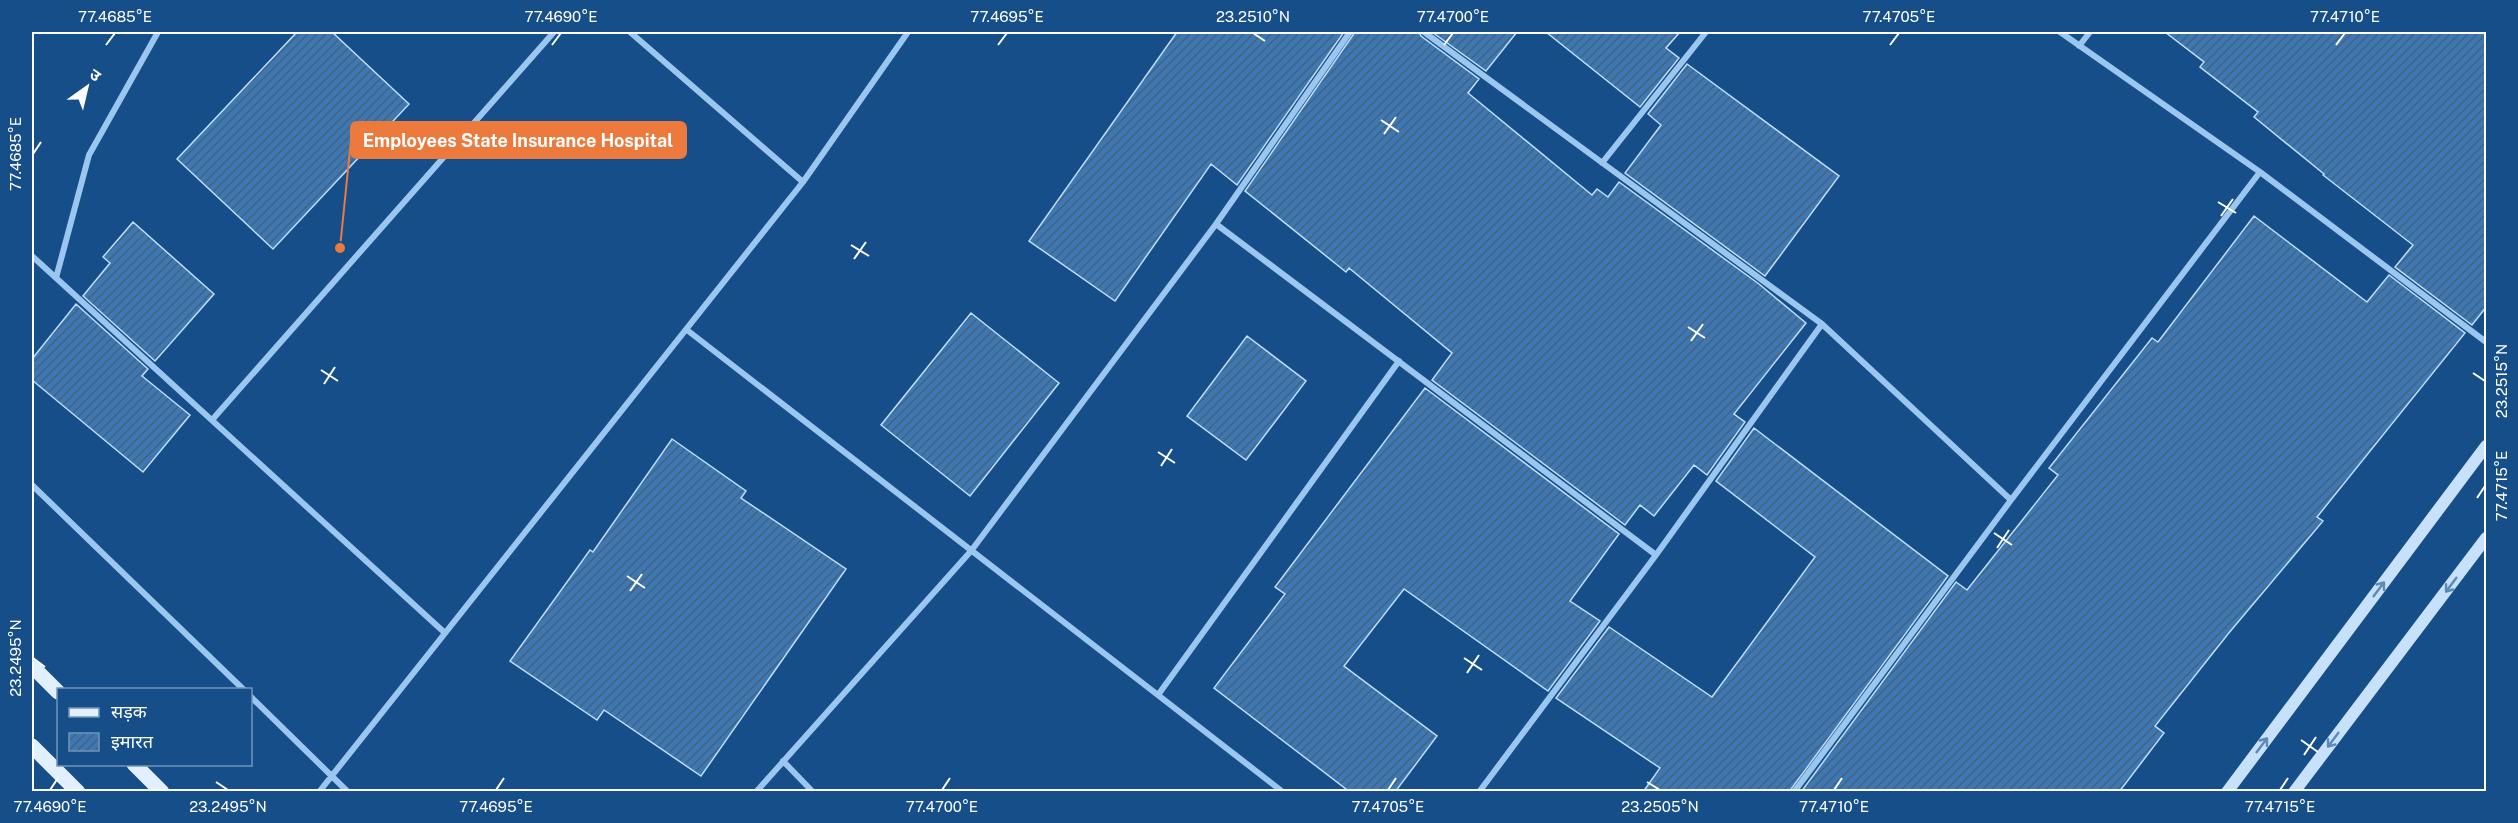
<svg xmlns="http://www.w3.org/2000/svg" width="2518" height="823" font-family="'Public Sans','Noto Sans Devanagari',sans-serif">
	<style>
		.building { fill: url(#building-hatch); stroke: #c0defb; stroke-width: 1.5 }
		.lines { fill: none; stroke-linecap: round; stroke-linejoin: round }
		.street { stroke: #9ac6ef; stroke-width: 6 }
		.secondary { stroke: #c8e1fa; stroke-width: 12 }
		.primary { stroke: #e2efff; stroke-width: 15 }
		.oneway { stroke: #5d89b6 }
		.ticks { fill: none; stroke: #fff; stroke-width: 2 }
		.leader { fill: none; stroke: #ed7a3d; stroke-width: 2 }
		.callout-dot { fill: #ed7a3d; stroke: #154e88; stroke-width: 2 }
		.callout { fill: #ed7a3d; stroke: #ed7a3d; stroke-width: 2 }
		.callout-label { font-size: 18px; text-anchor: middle; font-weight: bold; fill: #fff }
		.neatline { fill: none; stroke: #fff; stroke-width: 2 }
		.ticks-label { font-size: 15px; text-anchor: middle; fill: #fff }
	</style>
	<defs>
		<pattern id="building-hatch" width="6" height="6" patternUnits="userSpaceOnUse" patternTransform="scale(1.5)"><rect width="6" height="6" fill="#3d78b2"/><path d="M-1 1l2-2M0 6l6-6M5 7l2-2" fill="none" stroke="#44627f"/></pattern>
	</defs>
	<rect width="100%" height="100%" fill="#154e88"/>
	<!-- building -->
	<path class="building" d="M 297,32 L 332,32 L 409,104 L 273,249 L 177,159 Z
		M 1177,32 L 1344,32 L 1237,185 L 1211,164 L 1115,301 L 1029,241 Z
		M 1355,32 L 1419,32 L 1421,36 L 1479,79 L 1468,93 L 1592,195 L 1597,189 L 1608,197 L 1619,182 L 1759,284 L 1806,323 L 1734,414 L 1745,422 L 1707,475 L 1694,465 L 1654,516 L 1640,505 L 1625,525 L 1432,380 L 1452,353 L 1349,268 L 1346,272 L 1245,191 Z
		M 1432,32 L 1517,32 L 1486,71 Z
		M 1546,32 L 1680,32 L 1666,48 L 1679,58 L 1640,107 Z
		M 2165,32 L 2487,32 L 2487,306 L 2472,325 L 2395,267 L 2413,245 L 2323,175 L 2324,174 L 2254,117 L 2258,112 L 2200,67 L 2204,62 Z
		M 1687,64 L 1839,176 L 1765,276 L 1625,173 L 1661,125 L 1648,114 Z
		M 2254,216 L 2367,302 L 2389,275 L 2465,333 L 2317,517 L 2323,521 L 2228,634 L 2155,726 L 2164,733 L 2119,792 L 1801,792 L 1956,582 L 1967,590 L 2058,475 L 2049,468 L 2152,338 L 2158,342 Z
		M 133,222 L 214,294 L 155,361 L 83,296 L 110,263 L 103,257 Z
		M 76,304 L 148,369 L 142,376 L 190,415 L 143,472 L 32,380 L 32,359 Z
		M 971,313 L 1059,383 L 970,496 L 881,425 Z
		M 1247,336 L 1306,381 L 1246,460 L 1187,416 Z
		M 1425,388 L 1619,534 L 1570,601 L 1600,621 L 1548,691 L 1404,589 L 1344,666 L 1437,736 L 1395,792 L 1350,792 L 1214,688 L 1285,594 L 1275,587 Z
		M 1754,428 L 1948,576 L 1789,792 L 1643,792 L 1660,768 L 1556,698 L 1609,627 L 1712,697 L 1815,557 L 1716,481 Z
		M 672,439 L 746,491 L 741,498 L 846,569 L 701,776 L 604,710 L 597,720 L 510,661 L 590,550 L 593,552 Z"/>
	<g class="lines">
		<!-- street -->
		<path class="street" d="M 630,32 L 803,182
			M 1424,32 L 1822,324 L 2011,500
			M 2060,32 L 2260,172 L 2486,342
			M 2079,46 L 2090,32
			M 1602,163 L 1706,32
			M 1216,224 L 1656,555
			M 32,256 L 445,633
			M 56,278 L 89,155 L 158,32
			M 687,330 L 1283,792
			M 212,420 L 554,32
			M 32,485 L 244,690
			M 1158,695 L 1399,361
			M 250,696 L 348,792
			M 783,761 L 813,792
			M 319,792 L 803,182 L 908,32
			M 756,792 L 971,551 L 1216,224 L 1350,32
			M 1479,792 L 1656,555 L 1822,324
			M 1794,792 L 2011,500 L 2260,172"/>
		<!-- secondary -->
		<path class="secondary" d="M 2227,792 L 2486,446
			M 2294,792 L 2486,538"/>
		<!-- primary -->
		<path class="primary" d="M 32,666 L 58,692
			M 32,746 L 78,792
			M 134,764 L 162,792"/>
	</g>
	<!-- one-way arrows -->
	<defs><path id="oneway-shaft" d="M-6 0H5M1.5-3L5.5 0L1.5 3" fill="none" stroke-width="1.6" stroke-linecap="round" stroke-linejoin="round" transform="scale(1.5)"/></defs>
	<g class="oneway">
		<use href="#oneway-shaft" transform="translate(2451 585) rotate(127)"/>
		<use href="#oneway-shaft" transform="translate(2379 589) rotate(-53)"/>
		<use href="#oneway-shaft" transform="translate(2333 740) rotate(127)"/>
		<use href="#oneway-shaft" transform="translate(2262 745) rotate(-53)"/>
	</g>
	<!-- ticks -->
	<path class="ticks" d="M 1253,33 L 1265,41M 106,45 L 115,33M 552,45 L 561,33M 998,45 L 1007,33M 1444,45 L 1453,33M 1890,45 L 1899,33M 2336,45 L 2345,33M 1381,120 L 1399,132M 1384,134 L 1396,117M 33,154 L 41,142M 2218,202 L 2236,213M 2221,216 L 2233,199M 851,245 L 869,256M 854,259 L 866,242M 1688,327 L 1705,338M 1691,341 L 1703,324M 321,370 L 338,381M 2473,373 L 2485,381M 324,384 L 335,367M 1158,452 L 1175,463M 1161,466 L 1172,449M 2477,498 L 2485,486M 1994,533 L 2012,545M 1997,548 L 2009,530M 627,576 L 645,588M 630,591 L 642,574M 33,658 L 45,667M 1464,658 L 1482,670M 1467,673 L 1479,655M 2301,740 L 2318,752M 2304,755 L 2316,737M 216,782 L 228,790M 1647,782 L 1660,790M 50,790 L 58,778M 496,790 L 504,778M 942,790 L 950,778M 1388,790 L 1396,778M 1834,790 L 1842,778M 2280,790 L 2288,778"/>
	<!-- callouts -->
	<path class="leader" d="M340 248L351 140"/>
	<circle class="callout-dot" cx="340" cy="248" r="6"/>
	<rect class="callout" x="351" y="122" width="335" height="36" rx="6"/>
	<g class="callout-label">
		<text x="518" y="147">Employees State Insurance Hospital</text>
	</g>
	<!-- border -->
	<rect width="2518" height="823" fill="none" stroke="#154e88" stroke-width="66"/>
	<!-- legend -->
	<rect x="57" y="688" width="195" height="78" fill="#154e88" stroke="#7395b8" stroke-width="1.5"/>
	<rect x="69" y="708" width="30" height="9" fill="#e2efff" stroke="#7395b8" stroke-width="1.5"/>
	<text x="111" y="718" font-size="18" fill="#ffffff">सड़क</text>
	<rect x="69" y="733" width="30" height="18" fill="url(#building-hatch)" stroke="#7395b8" stroke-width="1.5"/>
	<text x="111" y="748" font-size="18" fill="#ffffff">इमारत</text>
	<!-- north arrow -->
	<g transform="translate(87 87) rotate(34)" stroke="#154e88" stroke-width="4.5" paint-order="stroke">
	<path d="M0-4.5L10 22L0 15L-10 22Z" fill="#ffffff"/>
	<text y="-9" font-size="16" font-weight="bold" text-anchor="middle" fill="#ffffff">उ</text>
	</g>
	<rect x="33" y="33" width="2452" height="757" class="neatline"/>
	<g class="ticks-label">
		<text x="115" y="22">77.4685°E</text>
		<text x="561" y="22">77.4690°E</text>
		<text x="1007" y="22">77.4695°E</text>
		<text x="1253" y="22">23.2510°N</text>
		<text x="1453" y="22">77.4700°E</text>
		<text x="1899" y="22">77.4705°E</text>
		<text x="2345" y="22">77.4710°E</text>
		<text transform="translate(16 154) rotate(-90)" y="5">77.4685°E</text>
		<text transform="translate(2502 381) rotate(-90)" y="5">23.2515°N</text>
		<text transform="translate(2502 486) rotate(-90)" y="5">77.4715°E</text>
		<text transform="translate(16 658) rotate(-90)" y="5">23.2495°N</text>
		<text x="50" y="812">77.4690°E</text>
		<text x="228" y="812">23.2495°N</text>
		<text x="496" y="812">77.4695°E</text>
		<text x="942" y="812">77.4700°E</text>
		<text x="1388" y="812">77.4705°E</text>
		<text x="1660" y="812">23.2505°N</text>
		<text x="1834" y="812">77.4710°E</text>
		<text x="2280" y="812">77.4715°E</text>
	</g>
</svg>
